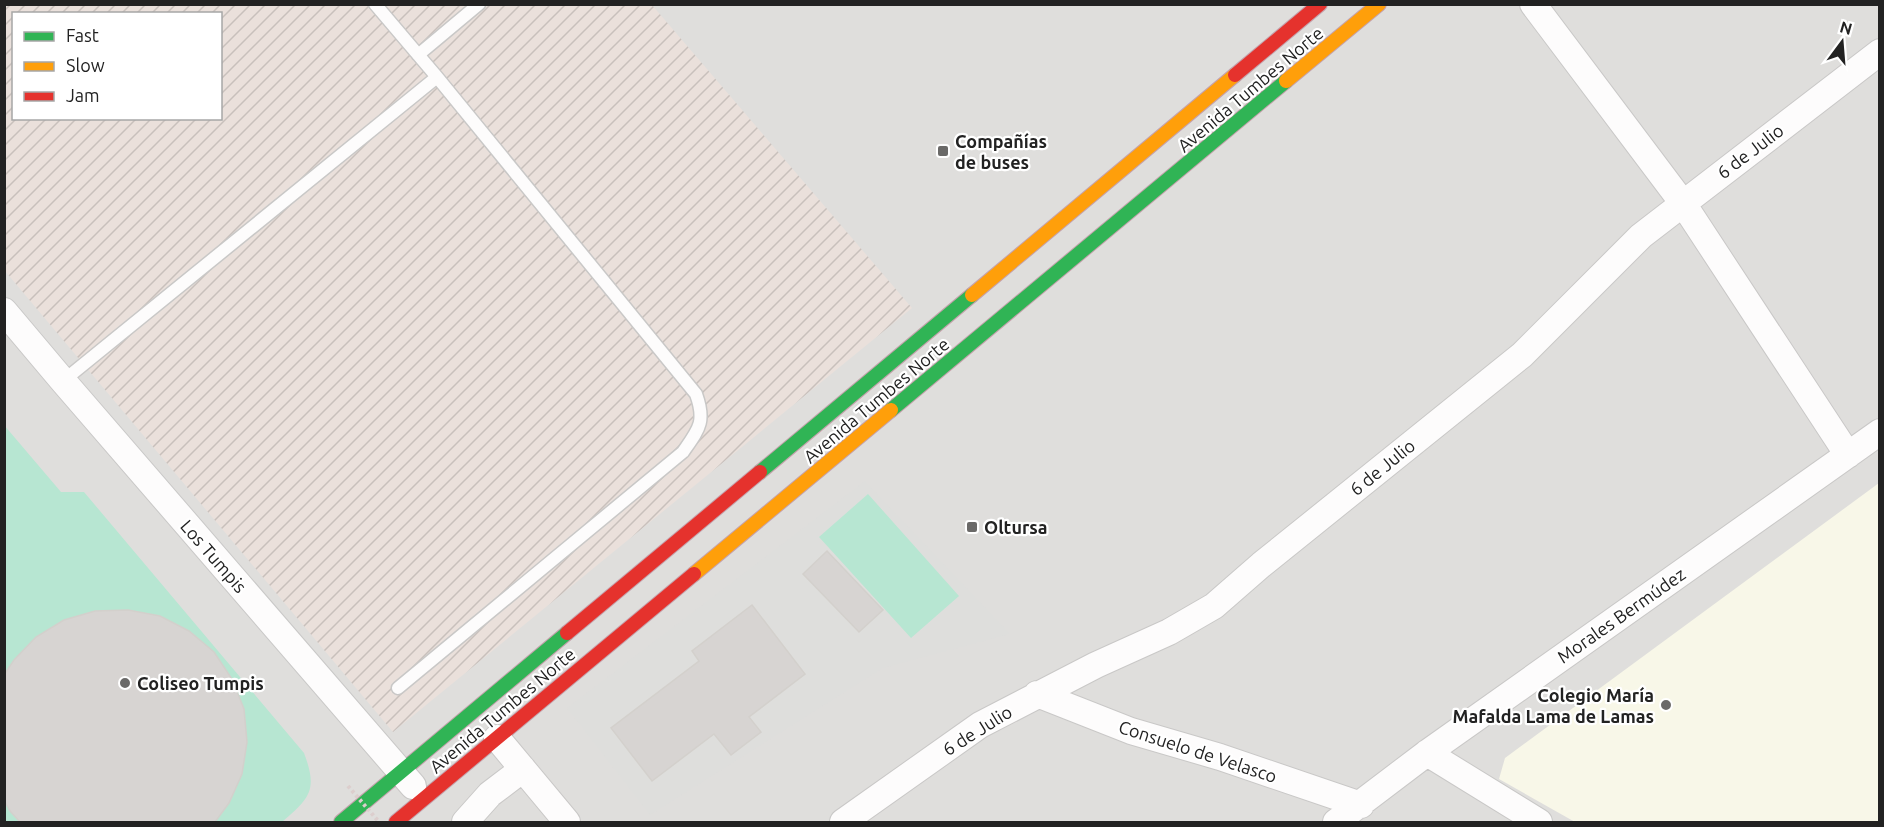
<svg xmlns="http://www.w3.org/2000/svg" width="1884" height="827" font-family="Ubuntu,sans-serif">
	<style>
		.residential { fill: #dfdedc; fill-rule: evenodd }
		.education { fill: #f8f7e8 }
		.religious { fill: #dededc }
		.military { fill: url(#military-furrows); fill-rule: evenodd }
		.pitch { fill: #b7e6d2 }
		.building { fill: #d7d4d2; stroke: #d3d0cc; stroke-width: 1.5 }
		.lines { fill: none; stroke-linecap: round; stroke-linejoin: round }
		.lane-casing { stroke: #c9c8c7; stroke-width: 15 }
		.street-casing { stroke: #c9c8c7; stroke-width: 28 }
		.fast-casing { stroke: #c5a2ac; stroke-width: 16 }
		.slow-casing { stroke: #c5a2ac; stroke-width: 16 }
		.jam-casing { stroke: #c5a2ac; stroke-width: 16 }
		.lane { stroke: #fdfcfc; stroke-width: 12 }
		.street { stroke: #fdfcfc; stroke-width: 26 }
		.fast { stroke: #30b455; stroke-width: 14 }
		.slow { stroke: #ff9f0a; stroke-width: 14 }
		.jam { stroke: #e5322d; stroke-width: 14 }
		.path-bridge { stroke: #dccecd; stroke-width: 4; stroke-dasharray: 3 3; stroke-linecap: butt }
		.poi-dot { fill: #6a6968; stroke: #fff; stroke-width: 2 }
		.labels { text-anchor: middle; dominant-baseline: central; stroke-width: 4.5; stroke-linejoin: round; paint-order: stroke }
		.street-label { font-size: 18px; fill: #222; stroke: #fff }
		.poi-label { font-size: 18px; font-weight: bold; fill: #222; stroke: #fff; text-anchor: start }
	</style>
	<defs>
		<pattern id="military-furrows" width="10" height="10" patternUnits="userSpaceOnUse" patternTransform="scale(1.5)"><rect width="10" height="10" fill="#eae0db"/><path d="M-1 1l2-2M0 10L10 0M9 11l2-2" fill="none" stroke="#c8c0bc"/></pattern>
	</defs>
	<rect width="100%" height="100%" fill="#f0eeeb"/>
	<!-- residential -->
	<path class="residential" d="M 5,5 L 1879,5 L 1879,822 L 5,822 ZM 14,14 L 220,14 L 220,118 L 14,118 Z"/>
	<!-- education -->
	<path class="education" d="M 1879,483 L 1879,822 L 1575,822 L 1499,779 L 1505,758 Z"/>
	<!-- religious -->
	<path class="religious" d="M 865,481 L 1010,634 L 883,668 L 650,815 L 567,708 Z"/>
	<!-- military -->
	<path class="military" d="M 4,5 L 652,5 L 912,308 L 393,732 L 5,271 ZM 14,14 L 220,14 L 220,118 L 14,118 Z"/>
	<!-- pitch -->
	<path class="pitch" d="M 4,425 L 61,492 L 84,492 L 304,753 C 318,790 310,798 282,822 L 5,822 Z
		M 868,494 L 959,596 L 911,638 L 819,537 Z"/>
	<!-- building -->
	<path class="building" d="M 827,551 L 883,610 L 859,632 L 803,574 Z
		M 752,605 L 805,674 L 749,717 L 761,732 L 731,755 L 714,734 L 652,781 L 611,728 L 699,661 L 692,651 Z
		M 128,610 L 160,616 L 189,631 L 214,652 L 232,679 L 244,709 L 247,742 L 242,774 L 229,803 L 215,822 L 20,822 L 10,811 L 4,800 L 4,675 L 14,660 L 36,637 L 64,620 L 95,611 Z"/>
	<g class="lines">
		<defs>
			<path id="lane" d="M 375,4 L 437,77 L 696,394 C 706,422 699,429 683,452 L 398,688
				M 418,55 L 479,4
				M 63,381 L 437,77"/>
			<path id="street" d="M 1533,4 L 1682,202 L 1848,455
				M 4,311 L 63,381 L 413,786
				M 1037,694 L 1131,731 L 1220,757 L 1361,805
				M 497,738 L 567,822
				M 1427,753 L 1539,822
				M 465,822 L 490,794 L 523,769
				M 843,822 L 980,725 L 1096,665 L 1169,632 L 1214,606 L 1261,565 L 1522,355 L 1641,236 L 1880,52
				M 1336,822 L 1427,753 L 1880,432"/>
			<path id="fast" d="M 891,410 L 1286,81
				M 760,472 L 972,295
				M 341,822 L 567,633"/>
			<path id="slow" d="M 1286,81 L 1379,4
				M 972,295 L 1235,75
				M 694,574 L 891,410"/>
			<path id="jam" d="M 1235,75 L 1320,4
				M 567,633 L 760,472
				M 396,822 L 694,574"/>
		</defs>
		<!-- lane casing -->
		<use href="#lane" class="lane-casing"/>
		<!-- street casing -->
		<use href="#street" class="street-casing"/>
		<!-- fast casing -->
		<use href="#fast" class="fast-casing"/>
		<!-- slow casing -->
		<use href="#slow" class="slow-casing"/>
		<!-- jam casing -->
		<use href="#jam" class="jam-casing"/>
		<!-- lane -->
		<use href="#lane" class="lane"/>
		<!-- street -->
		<use href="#street" class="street"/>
		<!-- fast -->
		<use href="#fast" class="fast"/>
		<!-- slow -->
		<use href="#slow" class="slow"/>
		<!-- jam -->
		<use href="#jam" class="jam"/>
		<!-- path-bridge -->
		<path class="path-bridge" d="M 348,786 L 379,822"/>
	</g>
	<!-- markers -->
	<g class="poi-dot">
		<rect x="937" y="145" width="12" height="12" rx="3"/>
		<rect x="966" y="521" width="12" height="12" rx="3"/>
		<circle cx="125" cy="683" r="6"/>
		<circle cx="1666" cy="705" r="6"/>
	</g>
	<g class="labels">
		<!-- street labels -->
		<g class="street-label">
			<text transform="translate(1250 89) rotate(-40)">Avenida Tumbes Norte</text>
			<text transform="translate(1750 151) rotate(-37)">6 de Julio</text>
			<text transform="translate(876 400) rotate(-40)">Avenida Tumbes Norte</text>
			<text transform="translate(1382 467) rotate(-39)">6 de Julio</text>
			<text transform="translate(214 556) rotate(49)">Los Tumpis</text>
			<text transform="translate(1621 615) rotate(-35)">Morales Bermúdez</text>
			<text transform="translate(502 710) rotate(-40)">Avenida Tumbes Norte</text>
			<text transform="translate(977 730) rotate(-32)">6 de Julio</text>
			<text transform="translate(1198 751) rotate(18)">Consuelo de Velasco</text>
		</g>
		<!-- poi labels -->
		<g class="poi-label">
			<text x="955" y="141">Compañías<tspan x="955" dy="21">de buses</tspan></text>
			<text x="984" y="527">Oltursa</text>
			<text x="137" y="683">Coliseo Tumpis</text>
			<text x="1654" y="695" text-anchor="end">Colegio María<tspan x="1654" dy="21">Mafalda Lama de Lamas</tspan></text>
		</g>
	</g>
	<!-- border -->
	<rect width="1884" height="827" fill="none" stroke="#222222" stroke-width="12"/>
	<!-- legend -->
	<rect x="12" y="12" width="210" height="108" fill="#ffffff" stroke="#a7a7a7" stroke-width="1.5"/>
	<rect x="24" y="32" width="30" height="9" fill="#30b455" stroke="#a7a7a7" stroke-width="1.5"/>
	<text x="66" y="42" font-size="18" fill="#222222">Fast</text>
	<rect x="24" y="62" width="30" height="9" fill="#ff9f0a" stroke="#a7a7a7" stroke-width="1.5"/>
	<text x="66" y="72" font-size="18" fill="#222222">Slow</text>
	<rect x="24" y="92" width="30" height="9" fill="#e5322d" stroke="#a7a7a7" stroke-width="1.5"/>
	<text x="66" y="102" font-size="18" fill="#222222">Jam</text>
	<!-- north arrow -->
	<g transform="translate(1842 42) rotate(16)" stroke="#ffffff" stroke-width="4.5" paint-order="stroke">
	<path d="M0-4.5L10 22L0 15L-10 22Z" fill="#222222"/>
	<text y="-9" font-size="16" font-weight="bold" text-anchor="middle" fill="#222222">N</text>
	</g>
</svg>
